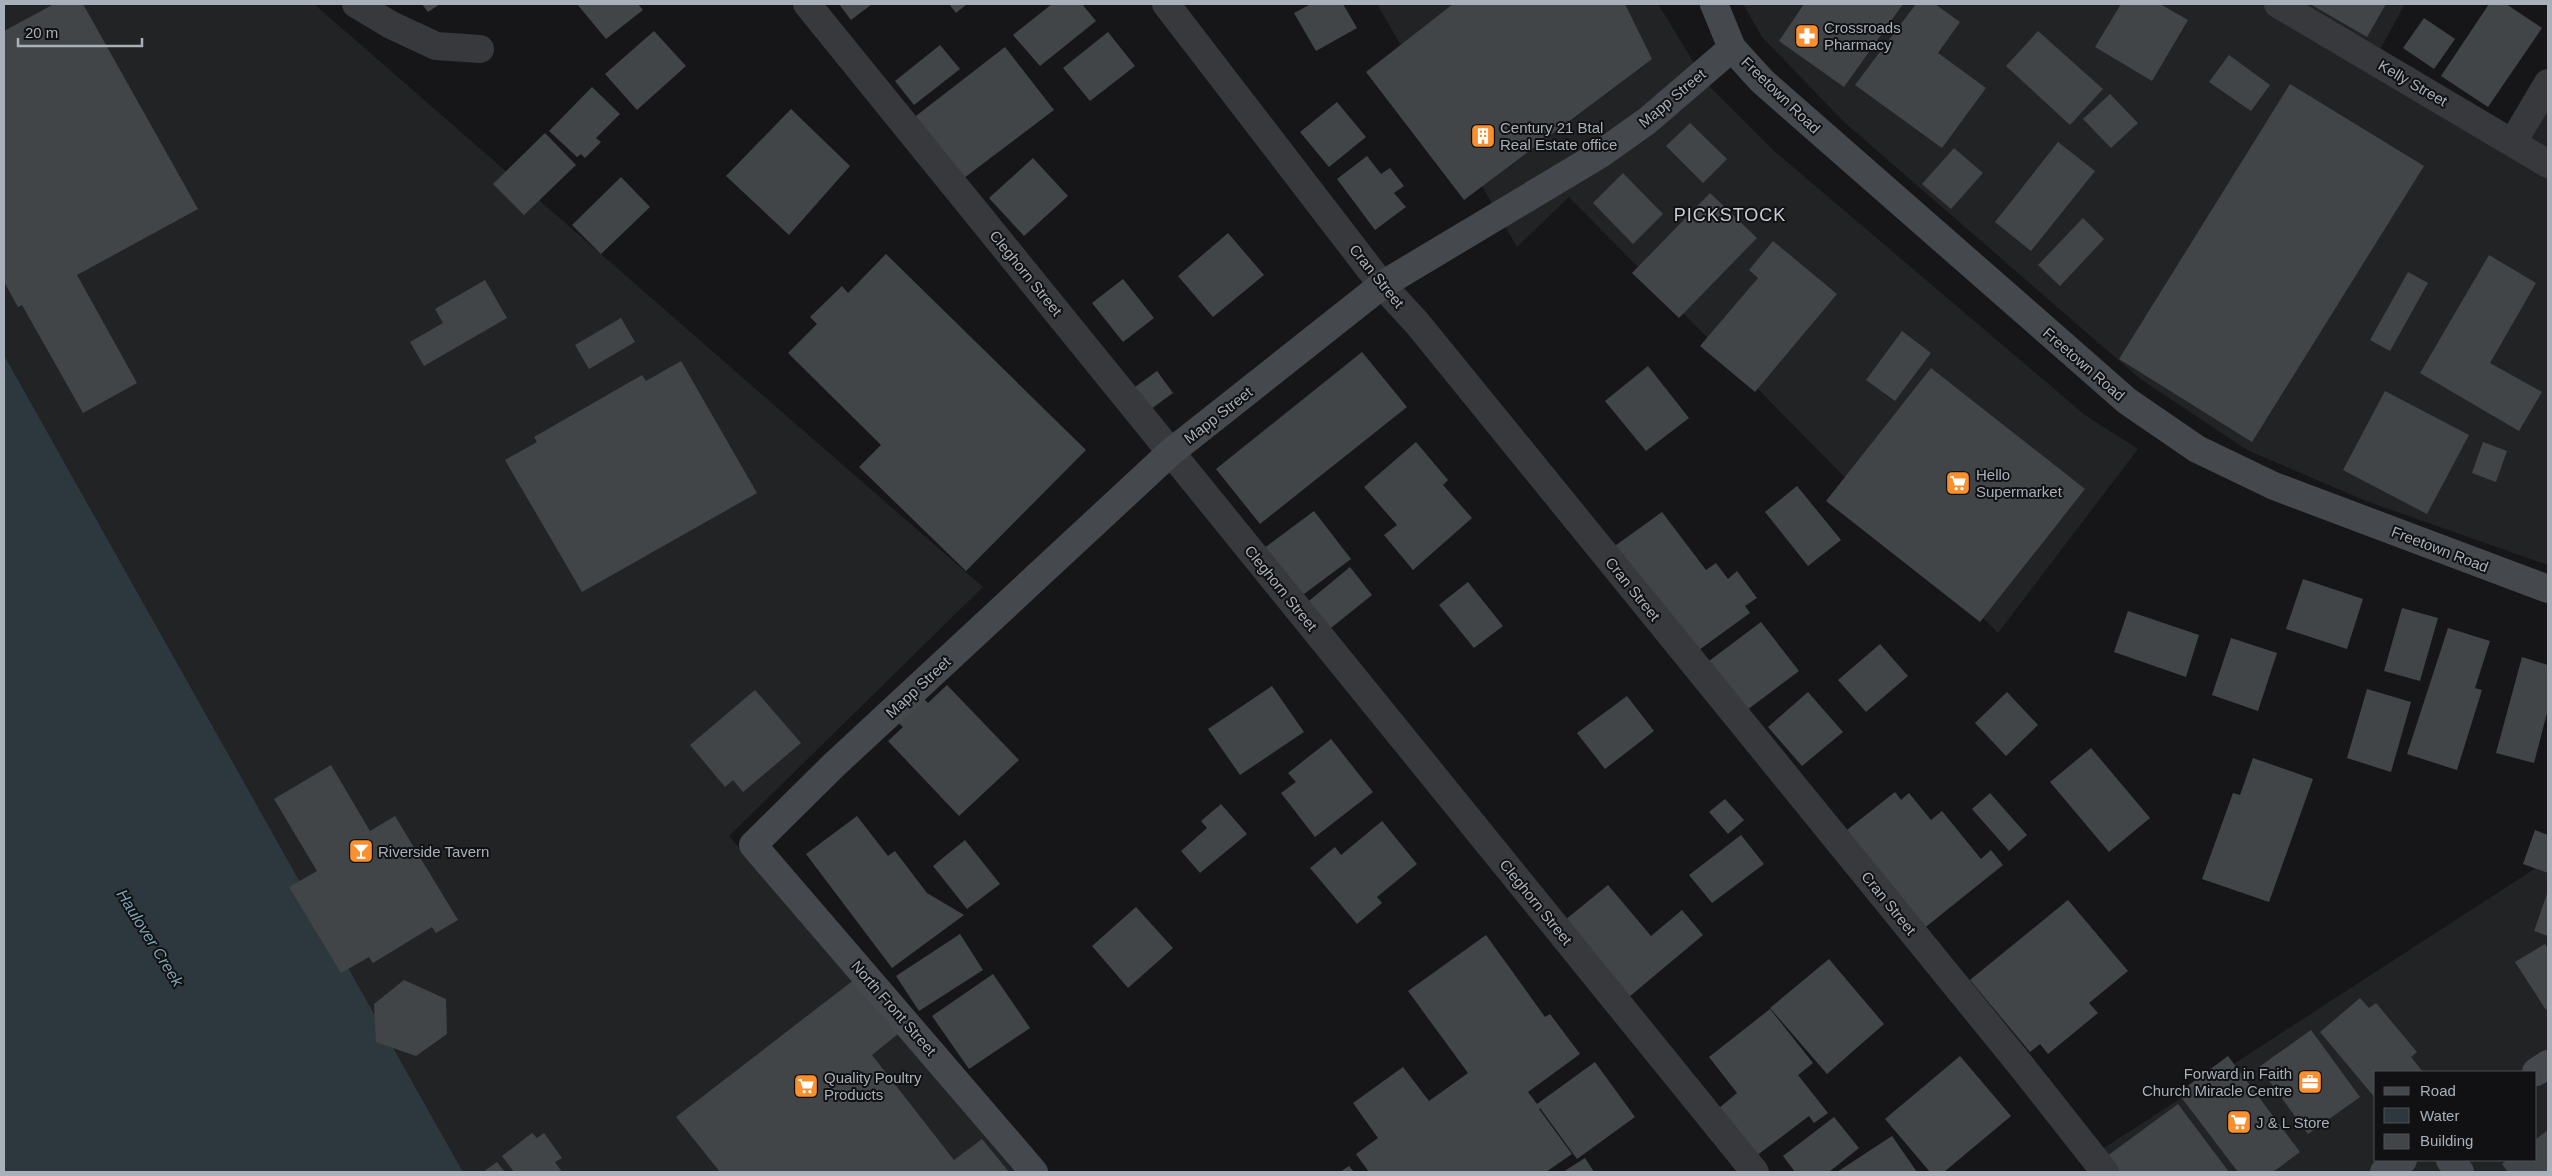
<svg xmlns="http://www.w3.org/2000/svg" width="2552" height="1176" font-family="Helvetica,sans-serif">
	<style>
		.built { fill: #222325; fill-rule: evenodd }
		.water { fill: #2c383d }
		.building { fill: #424548 }
		.lines { fill: none; stroke-linecap: round; stroke-linejoin: round }
		.street { stroke: #37393d; stroke-width: 28 }
		.secondary { stroke: #45494d; stroke-width: 28 }
		.labels { text-anchor: middle; dominant-baseline: central; stroke-width: 4; stroke-linejoin: round; paint-order: stroke }
		.poi-label { font-size: 15px; fill: #a8b0b9; stroke: #111113; text-anchor: start }
		.street-label { font-size: 15px; fill: #a8b0b9; stroke: #111113 }
		.water-label { font-size: 16px; font-style: italic; fill: #7da5b5; stroke: #111113 }
		.quarter-label { font-size: 18px; letter-spacing: 1px; fill: #c9ced5; stroke: #111113 }
	</style>
	<rect width="100%" height="100%" fill="#161618"/>
	<!-- built -->
	<path class="built" d="M 4,4 L 314,4 L 983,587 L 729,836 L 1017,1172 L 463,1172 L 4,355 Z
		M 1377,4 L 1658,4 L 1707,84 L 1773,150 L 2085,415 L 2138,449 L 1998,633 L 1569,197 L 1517,247 Z
		M 1743,4 L 2405,4 L 2371,66 L 2500,151 L 2548,81 L 2548,565 L 2366,501 L 2247,450 L 2139,378 L 1844,122 L 1762,37 Z
		M 2548,860 L 2548,1172 L 2098,1172 L 2087,1159 ZM 2376,1072 L 2536,1072 L 2536,1160 L 2376,1160 Z"/>
	<!-- water -->
	<path class="water" d="M 4,355 L 436,1124 L 463,1172 L 4,1172 Z"/>
	<!-- building -->
	<path class="building" d="M 54,4 L 83,4 L 198,209 L 77,275 L 137,383 L 83,413 L 22,305 L 18,307 L 4,282 L 4,31 Z
		M 422,4 L 440,4 L 428,12 Z
		M 577,4 L 638,4 L 643,10 L 606,39 Z
		M 839,4 L 872,4 L 851,20 Z
		M 949,4 L 967,4 L 956,13 Z
		M 1052,4 L 1082,4 L 1096,21 L 1040,66 L 1013,35 Z
		M 1311,4 L 1343,4 L 1357,28 L 1316,51 L 1294,13 Z
		M 1453,4 L 1625,4 L 1652,59 L 1464,200 L 1366,72 Z
		M 1804,4 L 1903,4 L 1844,87 L 1779,41 Z
		M 1916,4 L 1935,4 L 1960,22 L 1938,53 L 1986,88 L 1942,148 L 1855,85 Z
		M 2121,4 L 2160,4 L 2188,20 L 2152,81 L 2095,47 Z
		M 2310,4 L 2386,4 L 2367,37 Z
		M 2489,4 L 2506,4 L 2542,28 L 2488,107 L 2441,76 Z
		M 2424,18 L 2455,39 L 2434,69 L 2403,48 Z
		M 654,31 L 686,66 L 637,110 L 605,74 Z
		M 2038,31 L 2103,89 L 2070,125 L 2006,66 Z
		M 1108,32 L 1135,66 L 1090,101 L 1063,68 Z
		M 940,45 L 960,69 L 914,105 L 895,81 Z
		M 1005,47 L 1054,110 L 960,181 L 912,119 Z
		M 2229,55 L 2270,85 L 2251,111 L 2209,82 Z
		M 2290,84 L 2424,166 L 2252,442 L 2119,359 Z
		M 592,87 L 620,114 L 596,138 L 601,142 L 585,158 L 581,154 L 577,157 L 549,131 Z
		M 2110,94 L 2138,123 L 2111,148 L 2083,119 Z
		M 1337,102 L 1366,137 L 1329,167 L 1300,132 Z
		M 791,109 L 850,166 L 789,235 L 726,176 Z
		M 1690,123 L 1727,159 L 1703,183 L 1666,146 Z
		M 545,133 L 576,165 L 524,215 L 493,184 Z
		M 2058,142 L 2095,171 L 2031,251 L 1995,222 Z
		M 1954,148 L 1983,173 L 1951,209 L 1922,184 Z
		M 1367,156 L 1381,174 L 1390,168 L 1404,186 L 1394,193 L 1406,207 L 1375,230 L 1337,179 Z
		M 1033,158 L 1068,196 L 1024,236 L 989,198 Z
		M 1623,173 L 1663,214 L 1633,244 L 1593,203 Z
		M 621,177 L 650,207 L 601,254 L 572,225 Z
		M 1710,193 L 1757,238 L 1679,318 L 1632,273 Z
		M 2083,218 L 2104,239 L 2060,286 L 2038,265 Z
		M 1228,233 L 1264,275 L 1213,317 L 1178,276 Z
		M 1773,241 L 1837,294 L 1755,392 L 1700,346 L 1758,278 L 1749,270 Z
		M 886,254 L 1086,450 L 966,571 L 859,467 L 881,445 L 788,353 L 817,324 L 810,317 L 842,286 L 848,293 Z
		M 2489,255 L 2536,283 L 2490,363 L 2542,392 L 2519,431 L 2420,373 Z
		M 2408,272 L 2428,283 L 2390,351 L 2370,340 Z
		M 1123,279 L 1154,318 L 1123,342 L 1092,303 Z
		M 485,280 L 507,318 L 424,366 L 410,342 L 443,323 L 435,309 Z
		M 621,318 L 635,342 L 589,369 L 575,345 Z
		M 1902,331 L 1931,353 L 1895,401 L 1866,380 Z
		M 1362,352 L 1407,407 L 1260,524 L 1216,469 Z
		M 681,361 L 757,493 L 582,592 L 505,460 L 537,442 L 534,437 L 642,375 L 646,381 Z
		M 1648,366 L 1689,418 L 1646,451 L 1605,401 Z
		M 1931,368 L 2085,489 L 1980,622 L 1826,501 Z
		M 1157,371 L 1173,393 L 1151,409 L 1135,387 Z
		M 2385,391 L 2469,435 L 2427,514 L 2343,470 Z
		M 1416,442 L 1448,480 L 1443,485 L 1472,518 L 1413,570 L 1384,535 L 1397,525 L 1364,487 Z
		M 2483,442 L 2507,451 L 2496,482 L 2472,473 Z
		M 1797,486 L 1841,540 L 1808,566 L 1765,512 Z
		M 1314,511 L 1351,559 L 1296,600 L 1259,552 Z
		M 1662,512 L 1706,570 L 1716,563 L 1728,579 L 1737,571 L 1757,598 L 1745,606 L 1750,613 L 1692,655 L 1612,548 Z
		M 1350,567 L 1372,595 L 1326,632 L 1304,605 Z
		M 2303,579 L 2363,599 L 2347,649 L 2286,629 Z
		M 1468,582 L 1503,626 L 1474,648 L 1439,605 Z
		M 2402,608 L 2438,618 L 2420,681 L 2384,671 Z
		M 2128,611 L 2199,635 L 2186,677 L 2114,652 Z
		M 1761,622 L 1799,671 L 1739,716 L 1701,667 Z
		M 2448,628 L 2490,641 L 2475,688 L 2482,690 L 2457,770 L 2407,754 Z
		M 2231,638 L 2277,653 L 2258,711 L 2212,695 Z
		M 1880,644 L 1908,676 L 1866,712 L 1838,680 Z
		M 2522,657 L 2548,665 L 2548,709 L 2534,763 L 2496,753 Z
		M 947,685 L 1019,760 L 959,816 L 888,741 L 903,727 L 894,719 L 920,695 L 928,703 Z
		M 1272,686 L 1304,732 L 1240,775 L 1208,729 Z
		M 2367,689 L 2411,702 L 2391,772 L 2347,758 Z
		M 755,690 L 801,743 L 743,792 L 733,780 L 725,787 L 690,745 Z
		M 1808,692 L 1843,732 L 1802,766 L 1768,727 Z
		M 2007,692 L 2038,725 L 2006,756 L 1975,723 Z
		M 1627,696 L 1654,731 L 1605,769 L 1577,733 Z
		M 1331,739 L 1373,792 L 1315,837 L 1281,793 L 1296,782 L 1288,773 Z
		M 2091,748 L 2150,818 L 2109,852 L 2050,782 Z
		M 2253,758 L 2313,779 L 2269,902 L 2202,879 L 2233,793 L 2240,795 Z
		M 331,765 L 370,831 L 395,816 L 458,920 L 436,933 L 432,927 L 373,963 L 369,957 L 341,973 L 289,887 L 317,871 L 274,799 Z
		M 1895,792 L 1901,800 L 1909,793 L 1931,820 L 1942,811 L 1981,859 L 1991,850 L 2003,865 L 1917,934 L 1838,837 Z
		M 1990,793 L 2027,835 L 2009,851 L 1972,809 Z
		M 1725,799 L 1744,820 L 1728,834 L 1709,812 Z
		M 1221,804 L 1247,834 L 1200,873 L 1181,851 L 1207,828 L 1201,821 Z
		M 857,816 L 888,856 L 895,851 L 927,893 L 964,915 L 892,968 L 806,854 Z
		M 1382,821 L 1417,864 L 1377,897 L 1382,903 L 1357,924 L 1310,868 L 1335,847 L 1341,855 Z
		M 2535,830 L 2548,835 L 2548,873 L 2523,864 Z
		M 1741,835 L 1764,864 L 1712,903 L 1689,875 Z
		M 965,840 L 1000,884 L 967,909 L 933,866 Z
		M 1608,885 L 1651,936 L 1682,910 L 1703,935 L 1629,997 L 1565,920 Z
		M 2548,891 L 2548,936 L 2534,931 Z
		M 2068,900 L 2128,971 L 2089,1003 L 2098,1013 L 2048,1054 L 2040,1044 L 2030,1052 L 1970,980 Z
		M 1136,907 L 1173,948 L 1128,988 L 1092,946 Z
		M 960,934 L 983,970 L 919,1011 L 896,976 Z
		M 1486,935 L 1545,1017 L 1550,1014 L 1580,1054 L 1528,1092 L 1537,1104 L 1595,1062 L 1635,1117 L 1577,1159 L 1540,1108 L 1539,1109 L 1572,1154 L 1546,1172 L 1369,1172 L 1356,1154 L 1378,1138 L 1353,1103 L 1403,1067 L 1429,1101 L 1468,1073 L 1408,991 Z
		M 2545,944 L 2548,949 L 2548,1008 L 2546,1010 L 2515,962 Z
		M 1829,959 L 1884,1024 L 1827,1074 L 1770,1008 Z
		M 993,974 L 1030,1028 L 969,1069 L 932,1016 Z
		M 855,979 L 898,1034 L 872,1055 L 954,1160 L 982,1139 L 1009,1172 L 720,1172 L 676,1117 Z
		M 404,980 L 446,999 L 447,1034 L 416,1056 L 376,1042 L 374,1004 Z
		M 2360,998 L 2369,1008 L 2376,1003 L 2417,1052 L 2411,1057 L 2423,1072 L 2376,1072 L 2376,1099 L 2320,1032 Z
		M 1770,1009 L 1813,1063 L 1798,1075 L 1828,1113 L 1814,1123 L 1809,1116 L 1756,1156 L 1719,1108 L 1737,1093 L 1709,1057 Z
		M 2311,1030 L 2360,1097 L 2308,1134 L 2259,1067 Z
		M 1960,1056 L 2011,1116 L 1944,1172 L 1930,1172 L 1885,1119 Z
		M 2228,1056 L 2300,1152 L 2273,1172 L 2238,1172 L 2178,1093 Z
		M 2178,1104 L 2229,1172 L 2113,1172 L 2103,1159 Z
		M 1834,1117 L 1859,1148 L 1829,1172 L 1795,1172 L 1783,1156 Z
		M 2548,1130 L 2548,1172 L 2508,1172 L 2502,1164 L 2507,1160 L 2536,1160 L 2536,1139 Z
		M 532,1133 L 537,1138 L 544,1133 L 562,1158 L 555,1162 L 562,1172 L 514,1172 L 502,1156 Z
		M 1892,1136 L 1917,1172 L 1837,1172 Z
		M 1585,1158 L 1594,1172 L 1563,1172 Z
		M 497,1162 L 505,1172 L 483,1172 Z
		M 1349,1166 L 1354,1172 L 1340,1172 Z"/>
	<g class="lines">
		<!-- street -->
		<path class="street" d="M 356,4 L 391,25 L 436,46 L 480,49
			M 807,4 L 1755,1172
			M 1166,4 L 1382,285 L 1417,323 L 2019,1063 L 2105,1172
			M 2278,4 L 2548,164
			M 2513,142 L 2548,83"/>
		<!-- secondary -->
		<path class="secondary" d="M 1714,4 L 1732,48 L 1762,81 L 2127,401 L 2197,449 L 2274,486 L 2548,589
			M 2536,1072 L 2548,1064
			M 2450,1160 L 2460,1172
			M 1034,1172 L 753,845 L 834,765 L 1171,452 L 1382,285 L 1599,155 L 1647,121 L 1732,48
			M 2384,1172 L 2403,1160"/>
	</g>
	<!-- icons -->
	<defs>
		<symbol id="pharmacy-square" viewBox="-11 -11 22 22"><rect x="-9" y="-9" width="18" height="18" rx="4" fill="#f98f2d" stroke="#111113"/><path d="M-2-6h4v4h4v4h-4v4h-4v-4h-4v-4h4Z" fill="#fff"/></symbol>
		<symbol id="building-square" viewBox="-11 -11 22 22"><rect x="-9" y="-9" width="18" height="18" rx="4" fill="#f98f2d" stroke="#111113"/><path d="M-4-6H4V6H1V3H-1V6H-4ZM-2.5-4.3h1.7v1.8h-1.7ZM.8-4.3h1.7v1.8H.8ZM-2.5-1h1.7V.8h-1.7ZM.8-1h1.7V.8H.8Z" fill="#fff"/></symbol>
		<symbol id="supermarket-square" viewBox="-11 -11 22 22"><rect x="-9" y="-9" width="18" height="18" rx="4" fill="#f98f2d" stroke="#111113"/><path d="M-6-5.5h2.5l.6 2H6L4.5 2H-2.5L-4.4-4H-6ZM-1.5 3.2a1.3 1.3 0 1 0 .1 0ZM3 3.2a1.3 1.3 0 1 0 .1 0Z" fill="#fff"/></symbol>
		<symbol id="bar-square" viewBox="-11 -11 22 22"><rect x="-9" y="-9" width="18" height="18" rx="4" fill="#f98f2d" stroke="#111113"/><path d="M-6-5H6L.8 .8V4.5H3.5V6h-7V4.5H-.8V.8Z" fill="#fff"/></symbol>
		<symbol id="office-square" viewBox="-11 -11 22 22"><rect x="-9" y="-9" width="18" height="18" rx="4" fill="#f98f2d" stroke="#111113"/><path d="M-6-3h4V-5.5h4V-3h4V5H-6ZM-1-4.5V-3h2v-1.5ZM-6 0V1H6V0Z" fill="#fff"/></symbol>
	</defs>
	<g fill-rule="evenodd">
		<use href="#pharmacy-square" x="1793" y="22" width="28" height="28"/>
		<use href="#building-square" x="1469" y="122" width="28" height="28"/>
		<use href="#supermarket-square" x="1944" y="469" width="28" height="28"/>
		<use href="#bar-square" x="347" y="837" width="28" height="28"/>
		<use href="#office-square" x="2296" y="1068" width="28" height="28"/>
		<use href="#supermarket-square" x="792" y="1072" width="28" height="28"/>
		<use href="#supermarket-square" x="2225" y="1108" width="28" height="28"/>
	</g>
	<g class="labels">
		<!-- poi labels -->
		<g class="poi-label">
			<text x="1824" y="27">Crossroads<tspan x="1824" dy="17">Pharmacy</tspan></text>
			<text x="1500" y="127">Century 21 Btal<tspan x="1500" dy="17">Real Estate office</tspan></text>
			<text x="1976" y="474">Hello<tspan x="1976" dy="17">Supermarket</tspan></text>
			<text x="378" y="851">Riverside Tavern</text>
			<text x="2292" y="1073" text-anchor="end">Forward in Faith<tspan x="2292" dy="17">Church Miracle Centre</tspan></text>
			<text x="824" y="1077">Quality Poultry<tspan x="824" dy="17">Products</tspan></text>
			<text x="2256" y="1122">J &amp; L Store</text>
		</g>
		<!-- street labels -->
		<g class="street-label">
			<text transform="translate(2413 83) rotate(30)">Kelly Street</text>
			<text transform="translate(1781 95) rotate(44)">Freetown Road</text>
			<text transform="translate(1672 98) rotate(-40)">Mapp Street</text>
			<text transform="translate(1026 273) rotate(51)">Cleghorn Street</text>
			<text transform="translate(1377 276) rotate(51)">Cran Street</text>
			<text transform="translate(2084 364) rotate(41)">Freetown Road</text>
			<text transform="translate(1218 415) rotate(-38)">Mapp Street</text>
			<text transform="translate(2440 549) rotate(21)">Freetown Road</text>
			<text transform="translate(1281 588) rotate(51)">Cleghorn Street</text>
			<text transform="translate(1633 589) rotate(51)">Cran Street</text>
			<text transform="translate(918 687) rotate(-43)">Mapp Street</text>
			<text transform="translate(1536 902) rotate(51)">Cleghorn Street</text>
			<text transform="translate(1889 903) rotate(51)">Cran Street</text>
			<text transform="translate(894 1008) rotate(49)">North Front Street</text>
		</g>
		<!-- water labels -->
		<g class="water-label">
			<text transform="translate(150 938) rotate(58)">Haulover Creek</text>
		</g>
		<!-- quarter labels -->
		<g class="quarter-label">
			<text x="1730" y="215">PICKSTOCK</text>
		</g>
	</g>
	<!-- border -->
	<rect width="2552" height="1176" fill="none" stroke="#a8b0b9" stroke-width="10"/>
	<!-- legend -->
	<rect x="2374" y="1071" width="162" height="90" fill="#111113" stroke="#4d5155"/>
	<rect x="2384" y="1087" width="25" height="8" fill="#45494d" stroke="#4d5155"/>
	<text x="2420" y="1096" font-size="15" fill="#a8b0b9">Road</text>
	<rect x="2384" y="1108" width="25" height="15" fill="#2c383d" stroke="#4d5155"/>
	<text x="2420" y="1121" font-size="15" fill="#a8b0b9">Water</text>
	<rect x="2384" y="1134" width="25" height="15" fill="#424548" stroke="#4d5155"/>
	<text x="2420" y="1146" font-size="15" fill="#a8b0b9">Building</text>
	<!-- scale -->
	<path d="M18 38v8h124v-8" fill="none" stroke="#a8b0b9" stroke-width="2.5"/>
	<text x="25" y="38" font-size="15" fill="#a8b0b9" stroke="#111113" stroke-width="4" paint-order="stroke">20 m</text>
</svg>
